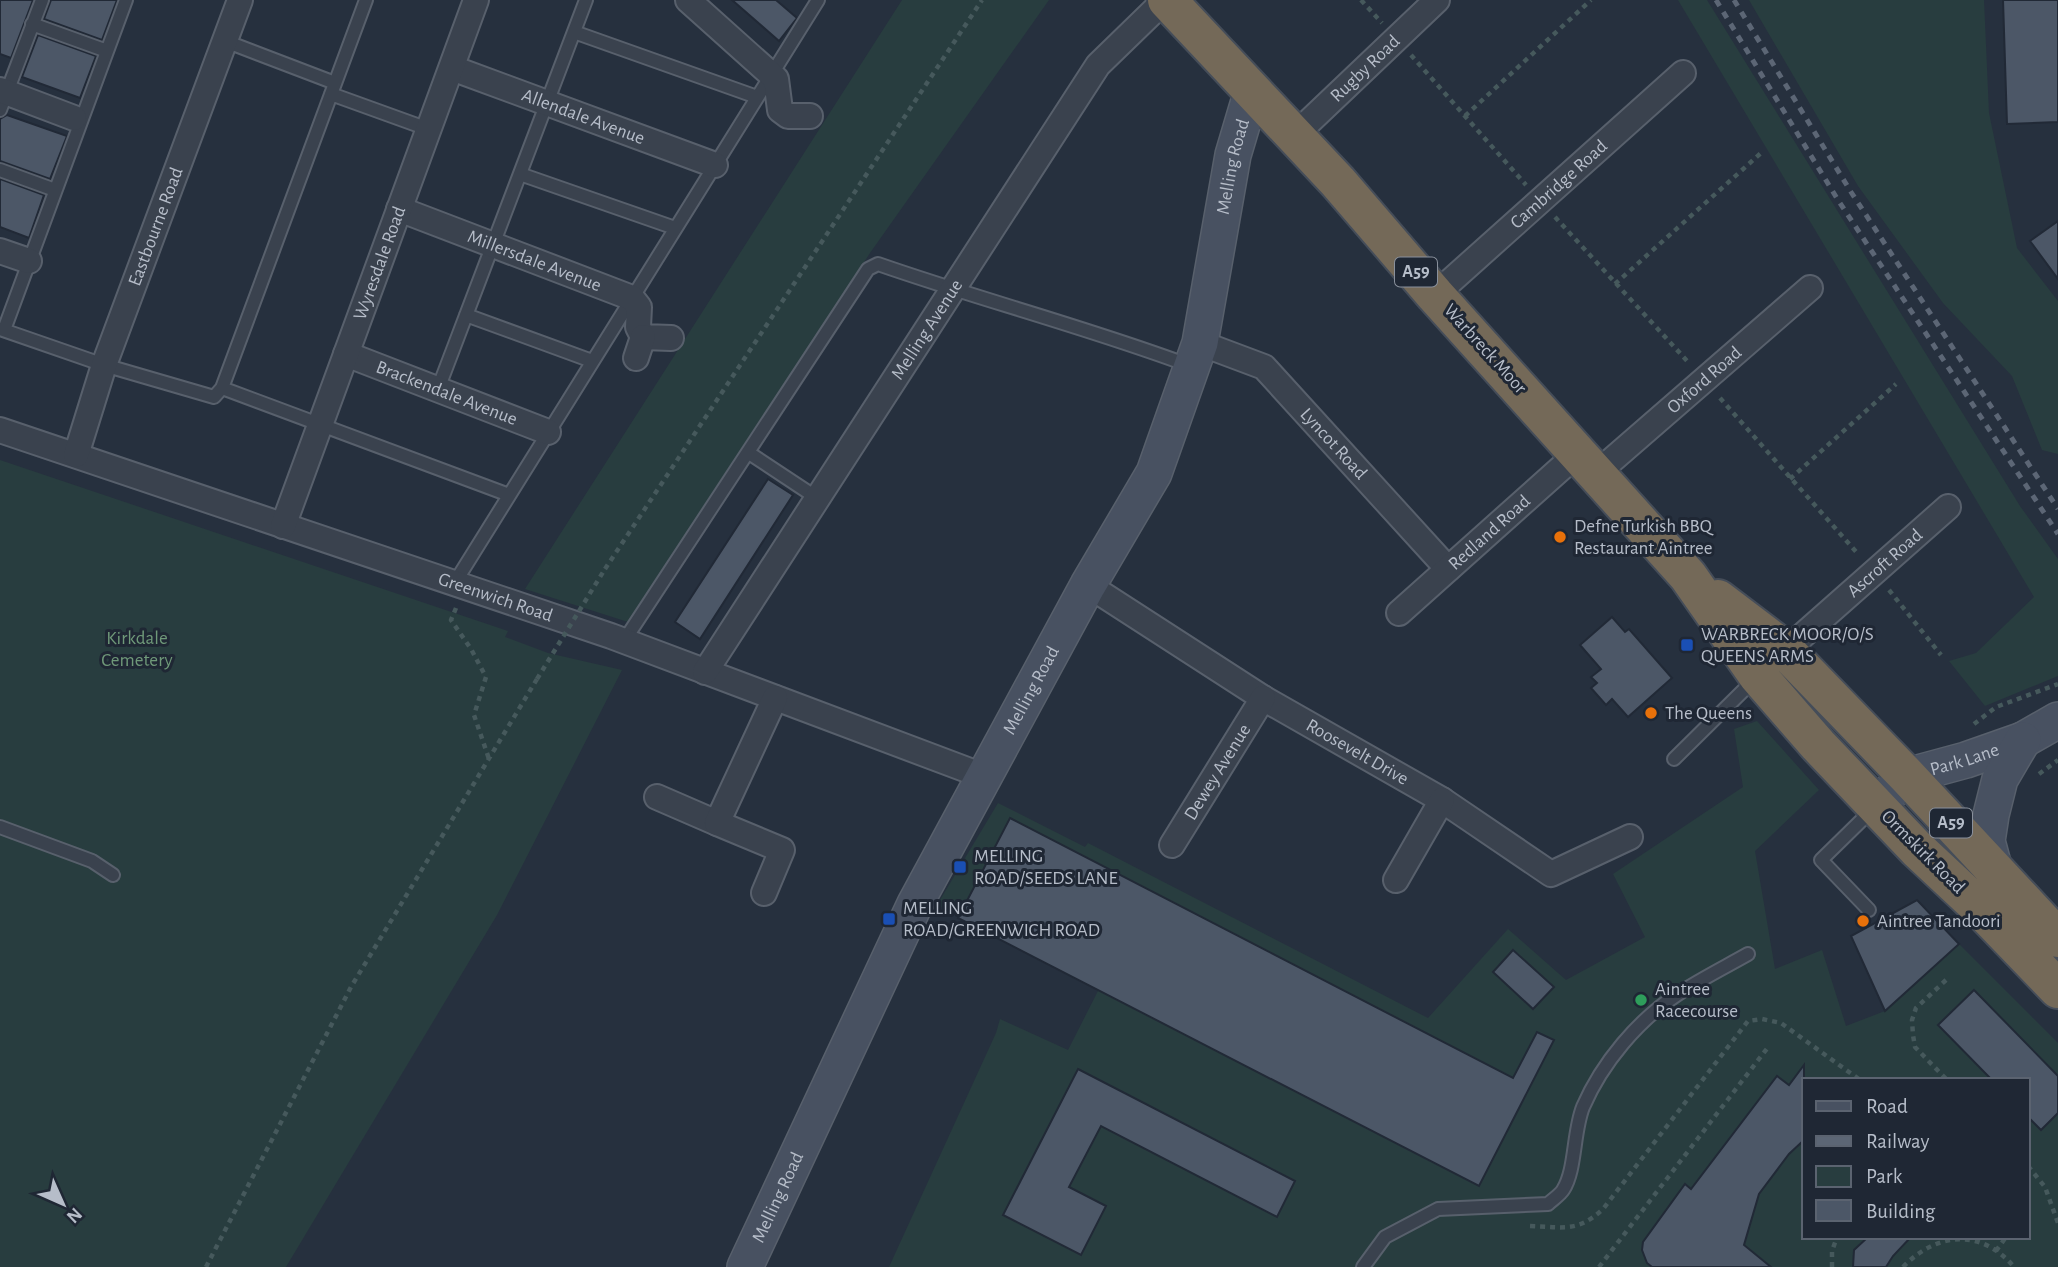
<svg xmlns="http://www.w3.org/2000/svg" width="2058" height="1267" font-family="'Alegreya Sans',sans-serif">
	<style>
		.green { fill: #283d3f; fill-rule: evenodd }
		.building { fill: #4c5767; stroke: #212936; stroke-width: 2 }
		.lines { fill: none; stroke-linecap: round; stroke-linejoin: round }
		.lane-casing { stroke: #58606c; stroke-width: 16 }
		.street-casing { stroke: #58606c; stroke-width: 28 }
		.secondary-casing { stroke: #58606c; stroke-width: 38 }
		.highway-casing { stroke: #454d59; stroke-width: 42 }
		.path { stroke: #46595c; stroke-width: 4.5; stroke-dasharray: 5 5; stroke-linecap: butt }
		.lane { stroke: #3a424e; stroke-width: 12 }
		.street { stroke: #3a424e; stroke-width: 24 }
		.secondary { stroke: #485161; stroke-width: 35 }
		.highway { stroke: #746958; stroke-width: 38 }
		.rail { stroke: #5c6675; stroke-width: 5; stroke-dasharray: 7 7; stroke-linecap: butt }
		.path-bridge { stroke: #46595c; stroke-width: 4.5; stroke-dasharray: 5 5; stroke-linecap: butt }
		.food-dot { fill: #e8710a; stroke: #1f2734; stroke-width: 2.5 }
		.transit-dot { fill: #1a4fb4; stroke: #1f2734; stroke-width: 2.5 }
		.leisure-dot { fill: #2e9e5b; stroke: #1f2734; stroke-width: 2.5 }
		.labels { text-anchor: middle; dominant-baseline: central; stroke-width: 6; stroke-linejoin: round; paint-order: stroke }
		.shield { fill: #1f2734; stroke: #89909c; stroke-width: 2 }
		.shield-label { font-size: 18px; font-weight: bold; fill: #b6bdc9 }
		.street-label { font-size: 19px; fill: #b6bdc9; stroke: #1f2734 }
		.poi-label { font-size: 19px; fill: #b6bdc9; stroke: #1f2734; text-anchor: start }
		.park-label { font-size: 19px; fill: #6f9979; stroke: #1f2734 }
	</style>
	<rect width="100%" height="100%" fill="#26303e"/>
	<!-- green -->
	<path class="green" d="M 902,0 L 1049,0 L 870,253 L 628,622 L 525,589 Z
		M 1678,0 L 1707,0 L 2020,506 L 2058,559 L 2058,676 L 1985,706 L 1949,661 L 1976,653 L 2034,597 Z
		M 1749,0 L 1984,0 L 1989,113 L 2017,248 L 2058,301 L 2058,454 L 2042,450 L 2012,376 L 1943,303 L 1858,186 Z
		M 0,460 L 508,631 L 505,637 L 548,653 L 622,670 L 497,915 L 286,1267 L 0,1267 Z
		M 1757,721 L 1819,790 L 1755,851 L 1775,969 L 1822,950 L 1846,1026 L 1885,1011 L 1959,944 L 2058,1043 L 2058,1267 L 889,1267 L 996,1033 L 1000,1019 L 1068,1050 L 1099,989 L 937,905 L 998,803 L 1085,847 L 1088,843 L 1428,1018 L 1508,929 L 1566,980 L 1645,937 L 1613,874 L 1743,787 L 1734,729 ZM 1804,1080 L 2028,1080 L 2028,1237 L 1804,1237 Z"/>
	<!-- building -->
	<path class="building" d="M 0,0 L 33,0 L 11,58 L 0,54 Z
		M 51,0 L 117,0 L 102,40 L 44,19 Z
		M 732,0 L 776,0 L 797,18 L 779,41 Z
		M 2003,0 L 2058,0 L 2058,122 L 2007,124 Z
		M 38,35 L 96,56 L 80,98 L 22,77 Z
		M 7,115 L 67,136 L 50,179 L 0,161 L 0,119 Z
		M 0,179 L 44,195 L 29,238 L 0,227 Z
		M 2058,221 L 2058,279 L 2030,241 Z
		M 768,479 L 793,495 L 700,639 L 675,622 Z
		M 1612,617 L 1625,632 L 1629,629 L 1672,678 L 1628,717 L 1612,699 L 1606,705 L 1591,688 L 1597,683 L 1591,677 L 1601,669 L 1580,645 Z
		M 1010,818 L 1513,1078 L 1537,1032 L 1554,1040 L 1479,1186 L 958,918 Z
		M 1917,900 L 1959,944 L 1885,1011 L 1851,936 Z
		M 1513,950 L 1554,987 L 1533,1009 L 1493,972 Z
		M 1974,990 L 2058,1076 L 2058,1113 L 2041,1130 L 2028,1117 L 2028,1080 L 1992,1080 L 1938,1025 Z
		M 1804,1065 L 1804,1140 L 1789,1154 L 1759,1194 L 1744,1245 L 1771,1267 L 1652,1267 L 1647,1263 L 1642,1250 L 1643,1242 L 1685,1184 L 1691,1189 L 1777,1076 L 1789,1085 Z
		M 1078,1069 L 1295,1181 L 1277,1217 L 1101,1126 L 1069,1187 L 1106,1206 L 1081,1255 L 1003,1215 Z
		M 1868,1237 L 1911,1237 L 1893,1256 L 1886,1267 L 1853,1267 L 1854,1250 Z"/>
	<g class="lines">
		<defs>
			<path id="lane" d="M 32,24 L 107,51
				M 574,32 L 757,97
				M 225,41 L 335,83
				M 331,94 L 428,129
				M 0,110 L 42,0
				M 0,170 L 55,190
				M 520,174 L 675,228
				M 466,315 L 592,361
				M 0,329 L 104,365 L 214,397 L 222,388 L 509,495
				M 4,330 L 126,0
				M 222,388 L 366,0
				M 438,389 L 586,0
				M 749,453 L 817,498
				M 454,584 L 818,0
				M 624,641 L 868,269 L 878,264 C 981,300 1086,327 1188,365
				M 1674,759 L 1756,678
				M 0,827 L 92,861 L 113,875
				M 1869,910 L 1821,860 L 1873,809
				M 1363,1267 L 1385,1237 L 1438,1209 L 1548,1204 C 1552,1200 1560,1195 1563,1190 C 1576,1170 1573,1132 1583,1107 C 1602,1063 1638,1020 1678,994 C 1701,979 1725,967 1748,954"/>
			<g id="street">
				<path d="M 688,0 L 776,79 L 780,110 L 788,116 L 810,116"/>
				<path id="s1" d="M 452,68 L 715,165"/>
				<path d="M 0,90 L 74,118"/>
				<path id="s2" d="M 1294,136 L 1437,0"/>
				<path id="s3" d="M 399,209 L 632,298 L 639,307 L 638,327 L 643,337 L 671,338"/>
				<path d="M 0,251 L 29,261"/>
				<path id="s4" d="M 1435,295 L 1683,73"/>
				<path id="s5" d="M 1200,343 L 1264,367 L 1448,569"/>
				<path id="s6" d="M 346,354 L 548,432"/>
				<path d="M 636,358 L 643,337"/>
				<path id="s7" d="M 0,430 L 611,636 L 986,777"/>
				<path id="s8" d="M 76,455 L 104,365 L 240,0"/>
				<path id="s9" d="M 1597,473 L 1810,288"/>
				<path id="s10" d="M 283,526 L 476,0"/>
				<path id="s11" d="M 1088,585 L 1263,698 L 1442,800 L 1551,874 L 1630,837"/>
				<path id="s12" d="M 1399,613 L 1578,453"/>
				<path id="s13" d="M 1776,659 L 1948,507"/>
				<path id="s14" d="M 705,672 L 1098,65 L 1165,0"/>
				<path d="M 657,797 L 717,823"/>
				<path id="s15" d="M 1172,845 L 1263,698"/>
				<path d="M 1396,880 L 1442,800"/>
				<path d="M 764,893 L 782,850 L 717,823 L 775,698"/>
			</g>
			<g id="secondary">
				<path id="s16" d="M 1876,806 L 1907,776 L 1966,760 L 2023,740 L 2058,720"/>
				<path d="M 1995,871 L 1987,841 L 1991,815 L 2000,779 L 2023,740"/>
				<path id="s17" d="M 745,1267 L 915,904 L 1088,585 L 1154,473 L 1200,343 L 1233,155 L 1252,91"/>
			</g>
			<path id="highway" d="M 1167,0 L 1338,182 L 1435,295 L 1688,576 L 1758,676 L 1818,745 L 1917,849 L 1979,907 L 2058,989
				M 1718,599 L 1785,650 L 1907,776 L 2058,938"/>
		</defs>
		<!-- lane casing -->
		<use href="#lane" class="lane-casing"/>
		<!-- street casing -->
		<use href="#street" class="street-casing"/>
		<!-- secondary casing -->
		<use href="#secondary" class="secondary-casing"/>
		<!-- highway casing -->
		<use href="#highway" class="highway-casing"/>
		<!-- path -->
		<path class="path" d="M 1361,0 L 1382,23
			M 1411,55 L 1526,185
			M 1465,116 L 1591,0
			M 1555,217 L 1689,363
			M 1615,284 L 1761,153
			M 1720,398 L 1858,554
			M 1790,479 L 1896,384
			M 605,569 L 982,0
			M 1889,590 L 1941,655
			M 456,608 L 451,620 L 471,649 L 486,677 L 474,715 L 489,759
			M 1974,724 L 1996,707 L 2058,684
			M 2039,774 L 2058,760
			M 1946,980 L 1916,1008 L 1912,1020 L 1913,1035 L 1915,1047 L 1947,1080
			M 2028,1166 L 2045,1187 L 2058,1223
			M 1530,1226 C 1563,1227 1577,1233 1603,1209 L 1748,1021 L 1762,1019 L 1781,1023 L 1860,1080
			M 1996,1251 L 2006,1237
			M 206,1267 L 351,987 L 537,679
			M 1599,1267 L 1769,1046
			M 1832,1267 L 1832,1251 L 1837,1237
			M 1903,1267 C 1937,1232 1981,1228 2014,1267"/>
		<!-- lane -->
		<use href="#lane" class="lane"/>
		<!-- street -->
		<use href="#street" class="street"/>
		<!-- secondary -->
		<use href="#secondary" class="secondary"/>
		<!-- highway -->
		<use href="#highway" class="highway"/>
		<!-- rail -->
		<path class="rail" d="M 1716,0 L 1838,200 L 2058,534
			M 1734,0 L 1851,192 L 2058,509"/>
		<!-- path-bridge -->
		<path class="path-bridge" d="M 537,679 L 605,569"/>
	</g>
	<!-- markers -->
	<g class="food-dot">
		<circle cx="1560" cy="537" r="7"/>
		<circle cx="1651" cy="713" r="7"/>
		<circle cx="1863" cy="921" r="7"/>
	</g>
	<g class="transit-dot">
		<rect x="1680" y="638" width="14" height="14" rx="3.5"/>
		<rect x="953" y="860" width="14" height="14" rx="3.5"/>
		<rect x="882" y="912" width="14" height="14" rx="3.5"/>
	</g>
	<circle class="leisure-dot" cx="1641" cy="1000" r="7"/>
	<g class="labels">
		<!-- shield labels -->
		<g class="shield">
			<rect x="1395" y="257.5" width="42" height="29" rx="5"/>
			<rect x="1930" y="808.5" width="42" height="29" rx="5"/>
		</g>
		<g class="shield-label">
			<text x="1416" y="272">A59</text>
			<text x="1951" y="823">A59</text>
		</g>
		<!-- street labels -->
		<g class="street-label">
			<text stroke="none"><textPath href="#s2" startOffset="98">Rugby Road</textPath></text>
			<text stroke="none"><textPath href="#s1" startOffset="140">Allendale Avenue</textPath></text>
			<text stroke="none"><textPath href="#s17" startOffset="1211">Melling Road</textPath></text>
			<text stroke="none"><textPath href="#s4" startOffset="166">Cambridge Road</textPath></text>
			<text stroke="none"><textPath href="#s8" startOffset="242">Eastbourne Road</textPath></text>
			<text stroke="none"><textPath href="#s3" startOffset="145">Millersdale Avenue</textPath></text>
			<text stroke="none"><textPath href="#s10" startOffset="280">Wyresdale Road</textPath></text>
			<text stroke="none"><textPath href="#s14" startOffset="408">Melling Avenue</textPath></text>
			<text transform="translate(1485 349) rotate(48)">Warbreck Moor</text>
			<text stroke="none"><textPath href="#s9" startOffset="142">Oxford Road</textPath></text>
			<text stroke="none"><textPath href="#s6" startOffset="108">Brackendale Avenue</textPath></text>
			<text stroke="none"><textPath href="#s5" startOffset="172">Lyncot Road</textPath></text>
			<text stroke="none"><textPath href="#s12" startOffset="121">Redland Road</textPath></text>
			<text stroke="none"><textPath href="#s13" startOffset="145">Ascroft Road</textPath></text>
			<text stroke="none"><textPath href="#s7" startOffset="523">Greenwich Road</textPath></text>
			<text stroke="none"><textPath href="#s17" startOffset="644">Melling Road</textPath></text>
			<text stroke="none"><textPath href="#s11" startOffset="317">Roosevelt Drive</textPath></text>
			<text stroke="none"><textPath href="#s16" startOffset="103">Park Lane</textPath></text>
			<text stroke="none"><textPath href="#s15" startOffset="86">Dewey Avenue</textPath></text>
			<text transform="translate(1923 852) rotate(45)">Ormskirk Road</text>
			<text stroke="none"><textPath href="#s17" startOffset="77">Melling Road</textPath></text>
		</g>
		<!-- poi labels -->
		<g class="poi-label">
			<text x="1574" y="526">Defne Turkish BBQ<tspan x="1574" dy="22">Restaurant Aintree</tspan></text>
			<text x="1701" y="634">WARBRECK MOOR/O/S<tspan x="1701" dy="22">QUEENS ARMS</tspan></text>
			<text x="1665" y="713">The Queens</text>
			<text x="974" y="856">MELLING<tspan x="974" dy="22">ROAD/SEEDS LANE</tspan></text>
			<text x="903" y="908">MELLING<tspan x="903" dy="22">ROAD/GREENWICH ROAD</tspan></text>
			<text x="1877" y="921">Aintree Tandoori</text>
			<text x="1655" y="989">Aintree<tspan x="1655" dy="22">Racecourse</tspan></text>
		</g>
		<!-- park labels -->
		<g class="park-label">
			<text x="137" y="638">Kirkdale<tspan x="137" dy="22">Cemetery</tspan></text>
		</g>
	</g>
	<!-- legend -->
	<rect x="1802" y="1078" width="228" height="161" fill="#1f2734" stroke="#5b6370" stroke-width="2"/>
	<rect x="1816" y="1101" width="35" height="10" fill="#485161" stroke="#5b6370" stroke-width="2"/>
	<text x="1866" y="1113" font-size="21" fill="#b6bdc9">Road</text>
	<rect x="1816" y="1136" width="35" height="10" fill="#5c6675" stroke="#5b6370" stroke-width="2"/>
	<text x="1866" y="1148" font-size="21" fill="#b6bdc9">Railway</text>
	<rect x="1816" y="1166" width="35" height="21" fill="#283d3f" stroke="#5b6370" stroke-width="2"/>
	<text x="1866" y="1183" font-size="21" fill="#b6bdc9">Park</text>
	<rect x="1816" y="1200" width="35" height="21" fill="#4c5767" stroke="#5b6370" stroke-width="2"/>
	<text x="1866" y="1218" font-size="21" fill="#b6bdc9">Building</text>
	<!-- north arrow -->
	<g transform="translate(63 1204) rotate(135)" stroke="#1f2734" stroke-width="5" paint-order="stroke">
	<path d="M0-5L12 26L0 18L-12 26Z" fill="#b6bdc9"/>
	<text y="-10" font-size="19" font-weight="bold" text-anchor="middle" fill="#b6bdc9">N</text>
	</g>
</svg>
